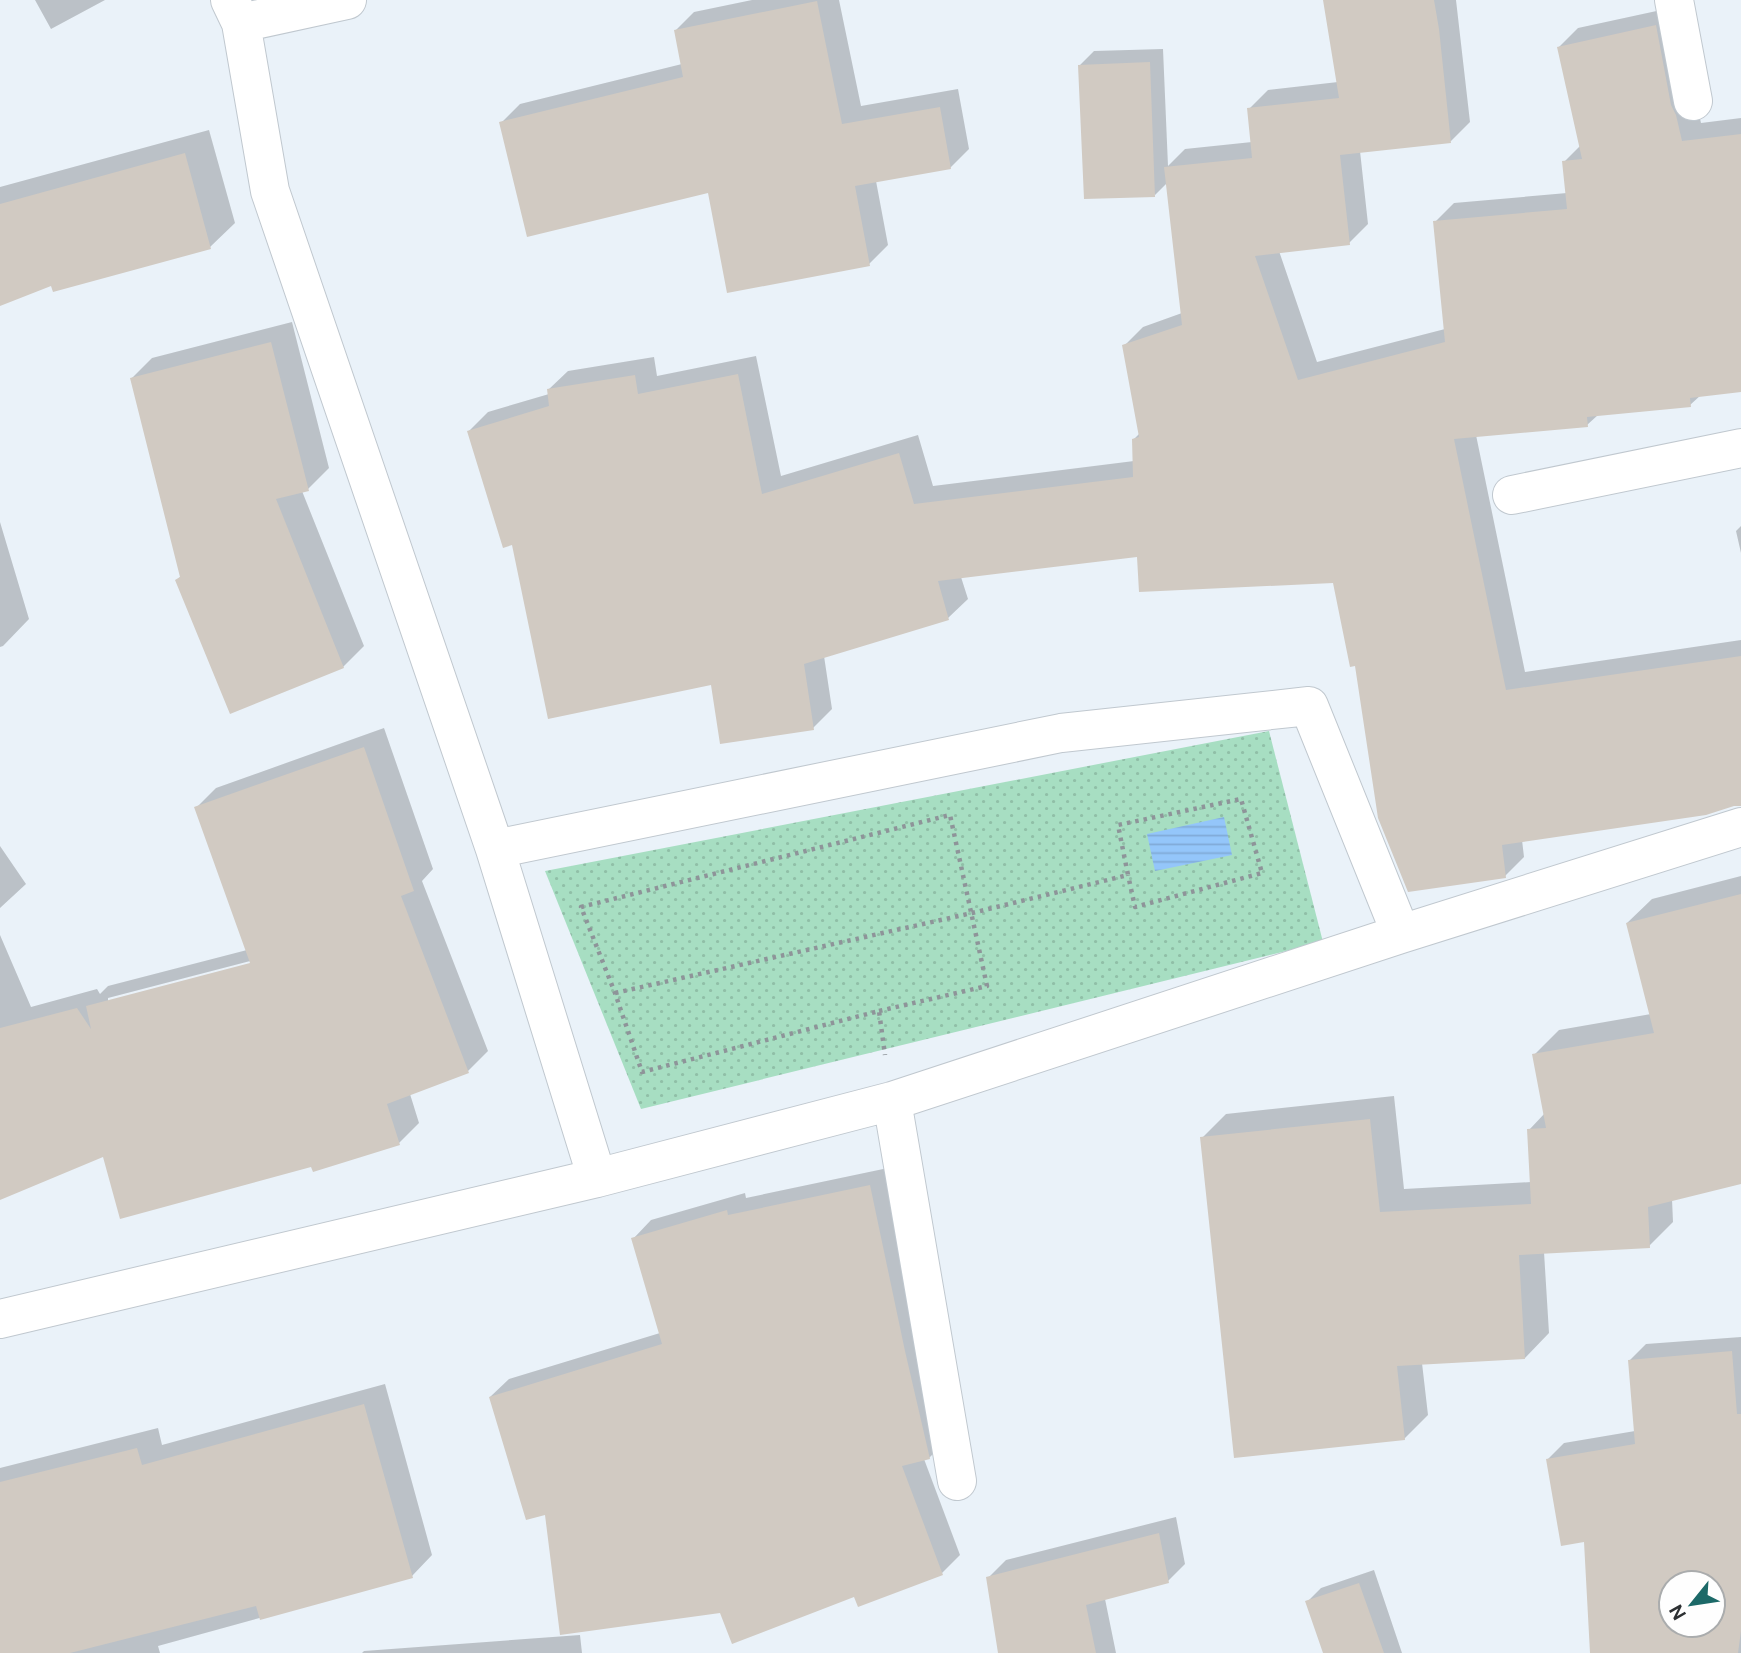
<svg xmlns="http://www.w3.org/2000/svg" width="1741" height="1653" font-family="'DM Sans',sans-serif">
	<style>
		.grass { fill: url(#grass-dots) }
		.water { fill: url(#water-rules) }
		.shadow { fill: #0003; fill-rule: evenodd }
		.building { fill: #d1cac2; fill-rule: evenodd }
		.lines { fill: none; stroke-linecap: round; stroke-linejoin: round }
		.minor-casing { stroke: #c0c8cf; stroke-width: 40 }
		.path { stroke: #8e9499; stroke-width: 4.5; stroke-dasharray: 3.5 5; stroke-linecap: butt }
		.minor { stroke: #fff; stroke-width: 38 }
	</style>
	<defs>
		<pattern id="grass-dots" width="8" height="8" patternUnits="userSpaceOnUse" patternTransform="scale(1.75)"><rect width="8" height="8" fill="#a7dec2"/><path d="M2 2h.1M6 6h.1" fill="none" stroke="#90bfa7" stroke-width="1.8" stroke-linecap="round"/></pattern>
		<pattern id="water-rules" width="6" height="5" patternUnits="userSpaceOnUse" patternTransform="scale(1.75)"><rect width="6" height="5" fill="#94c6fa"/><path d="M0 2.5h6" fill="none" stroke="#80aad7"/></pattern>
	</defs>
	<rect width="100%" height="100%" fill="#eaf2f9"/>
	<!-- grass -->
	<path class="grass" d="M 1269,731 L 1323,942 L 641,1109 L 545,871 Z"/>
	<!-- water -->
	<path class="water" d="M 1224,817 L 1232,855 L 1155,871 L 1147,834 Z"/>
	<!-- shadow -->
	<path class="shadow" d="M 35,0 L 105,0 L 51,29 Z
		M 752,0 L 839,0 L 861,106 L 958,89 L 969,149 L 950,168 L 876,181 L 888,245 L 869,264 L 709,191 L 501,123 L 520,104 L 682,64 L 675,31 L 694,12 Z
		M 1324,0 L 1456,0 L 1470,122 L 1451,141 L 1360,151 L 1368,224 L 1349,243 L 1279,251 L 1317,362 L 1445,329 L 1435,222 L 1454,203 L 1567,193 L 1564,162 L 1581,145 L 1559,47 L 1578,28 L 1675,7 L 1701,123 L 1741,118 L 1741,390 L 1701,395 L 1690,405 L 1598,415 L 1587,425 L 1476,435 L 1525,672 L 1741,640 L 1741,804 L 1522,840 L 1524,857 L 1505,876 L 1356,664 L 1334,582 L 1139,555 L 961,577 L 968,599 L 948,618 L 824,656 L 832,709 L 813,728 L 713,683 L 513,543 L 469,431 L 488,412 L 549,394 L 548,390 L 568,371 L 654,357 L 657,376 L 756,356 L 781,476 L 918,435 L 933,486 L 1134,461 L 1133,440 L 1140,433 L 1124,346 L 1143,327 L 1182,313 L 1168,182 L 1155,195 L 1080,65 L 1094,51 L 1163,49 L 1168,166 L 1185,149 L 1252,142 L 1249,109 L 1268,90 L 1338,82 Z
		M 209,130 L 235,223 L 210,247 L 52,284 L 0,304 L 0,187 Z
		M 292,322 L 329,468 L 308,489 L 302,491 L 364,646 L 343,667 L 177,580 L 182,575 L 131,379 L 152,358 Z
		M 0,522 L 29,619 L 3,646 L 0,647 Z
		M 1741,526 L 1741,553 L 1736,531 Z
		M 384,728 L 433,869 L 422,881 L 488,1051 L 468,1071 L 410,1094 L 419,1123 L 399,1143 L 313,1165 L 105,1154 L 0,1198 L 0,935 L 31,1007 L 97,989 L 100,994 L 108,986 L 247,950 L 196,808 L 216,788 ZM 258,959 L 259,962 L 108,1002 L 108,998 Z
		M 0,846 L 26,884 L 0,908 Z
		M 1741,876 L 1741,1181 L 1672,1199 L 1673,1222 L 1649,1246 L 1544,1252 L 1549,1333 L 1525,1358 L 1422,1363 L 1428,1415 L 1404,1439 L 1202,1138 L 1226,1114 L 1394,1096 L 1404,1189 L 1531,1182 L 1529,1130 L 1545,1113 L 1534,1055 L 1559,1030 L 1651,1014 L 1627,923 L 1652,899 Z
		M 888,1168 L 947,1440 L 929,1458 L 924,1459 L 960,1555 L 942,1573 L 855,1595 L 721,1611 L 546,1513 L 490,1397 L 509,1379 L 660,1333 L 633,1239 L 651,1220 L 745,1193 L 746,1198 Z
		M 1741,1337 L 1741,1653 L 1592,1653 L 1586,1540 L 1548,1459 L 1564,1443 L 1635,1431 L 1630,1360 L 1646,1344 ZM 1671,1583 L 1713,1583 L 1713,1625 L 1671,1625 Z
		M 385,1384 L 432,1555 L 412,1576 L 158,1646 L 160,1653 L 0,1653 L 0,1468 L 158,1428 L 162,1445 Z
		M 1176,1517 L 1185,1564 L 1168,1581 L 1105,1599 L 1116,1653 L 1000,1653 L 988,1578 L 1006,1560 Z
		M 1374,1570 L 1402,1653 L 1324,1653 L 1307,1602 L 1321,1588 Z
		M 580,1635 L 582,1653 L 362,1653 L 364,1651 Z"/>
	<!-- building -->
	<path class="building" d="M 1323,0 L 1434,0 L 1439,29 L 1451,143 L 1340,155 L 1350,245 L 1255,256 L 1298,380 L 1445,342 L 1433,221 L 1567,209 L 1562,161 L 1582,159 L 1557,47 L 1656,25 L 1671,105 L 1676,115 L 1682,141 L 1741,134 L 1741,392 L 1690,398 L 1691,407 L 1587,417 L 1588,427 L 1454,439 L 1506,690 L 1741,656 L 1741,806 L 1734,806 L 1706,815 L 1502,845 L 1506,878 L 1408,892 L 1378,818 L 1355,666 L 1350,667 L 1333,583 L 1139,592 L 1137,557 L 938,581 L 949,620 L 804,664 L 814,730 L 720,744 L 711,685 L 548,719 L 512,545 L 503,548 L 467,431 L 549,406 L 547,389 L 635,375 L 638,394 L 738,374 L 762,494 L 899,453 L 914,504 L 1133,477 L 1132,439 L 1139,437 L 1122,345 L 1182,325 L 1164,167 L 1252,158 L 1247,108 L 1339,98 Z
		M 817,1 L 842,124 L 940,107 L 951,169 L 855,186 L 870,266 L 727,293 L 708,193 L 527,237 L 499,122 L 683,77 L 674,30 Z
		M 1150,62 L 1155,197 L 1084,199 L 1078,65 Z
		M 185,153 L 211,249 L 53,292 L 51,286 L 0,306 L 0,204 Z
		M 271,342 L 309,491 L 276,499 L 344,668 L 230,714 L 175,580 L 180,577 L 130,378 Z
		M 364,747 L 414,891 L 401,896 L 469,1073 L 387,1104 L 400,1145 L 313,1172 L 311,1167 L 120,1219 L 103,1157 L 0,1200 L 0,1028 L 77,1008 L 91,1029 L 86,1006 L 250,963 L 194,807 Z
		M 1741,894 L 1741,1184 L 1648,1207 L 1650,1248 L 1519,1255 L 1525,1359 L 1397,1366 L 1405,1440 L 1234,1458 L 1200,1137 L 1370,1119 L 1380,1212 L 1531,1204 L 1527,1129 L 1546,1128 L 1532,1054 L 1654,1033 L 1626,923 Z
		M 870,1185 L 905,1351 L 930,1459 L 902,1466 L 943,1575 L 858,1607 L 854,1597 L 732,1644 L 720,1613 L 560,1635 L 545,1515 L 526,1520 L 489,1397 L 662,1344 L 631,1238 L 727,1210 L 728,1215 Z
		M 1732,1351 L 1737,1414 L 1741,1414 L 1741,1631 L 1738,1653 L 1590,1653 L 1584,1542 L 1561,1546 L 1546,1459 L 1635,1444 L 1628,1360 ZM 1671,1583 L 1713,1583 L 1713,1625 L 1671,1625 Z
		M 364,1404 L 413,1578 L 260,1620 L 256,1606 L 70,1653 L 0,1653 L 0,1482 L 137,1448 L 142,1465 Z
		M 1159,1533 L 1169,1583 L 1086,1605 L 1096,1653 L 998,1653 L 986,1577 Z
		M 1359,1583 L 1384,1653 L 1323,1653 L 1305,1601 Z"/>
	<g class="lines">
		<defs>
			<path id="minor" d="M 230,0 L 241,23 L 270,191 L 495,849 L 597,1178
				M 1674,0 L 1693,101
				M 241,23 L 347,0
				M 1512,495 L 1741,448
				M 495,849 L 1061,733 L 1309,706 L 1401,934
				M 892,1101 L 957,1481
				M 0,1319 L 597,1178 L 892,1101 L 1401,934 L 1741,827"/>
		</defs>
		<!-- minor casing -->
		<use href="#minor" class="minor-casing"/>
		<!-- path -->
		<path class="path" d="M 615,993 L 972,913 L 1128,875 L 1118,825 L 1241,799 L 1262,873 L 1135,907 L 1128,875
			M 879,1011 L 987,986 L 950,815 L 581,907 L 615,993 L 642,1072 L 879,1011 L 885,1055"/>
		<!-- minor -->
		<use href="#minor" class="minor"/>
	</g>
	<!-- north arrow -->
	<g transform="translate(1692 1604) rotate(240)"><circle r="33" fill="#fefefe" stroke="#aaacad" stroke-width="2"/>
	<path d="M0-5L12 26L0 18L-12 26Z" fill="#1c6968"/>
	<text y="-10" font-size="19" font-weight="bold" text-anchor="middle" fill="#2d3033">N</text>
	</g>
</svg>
